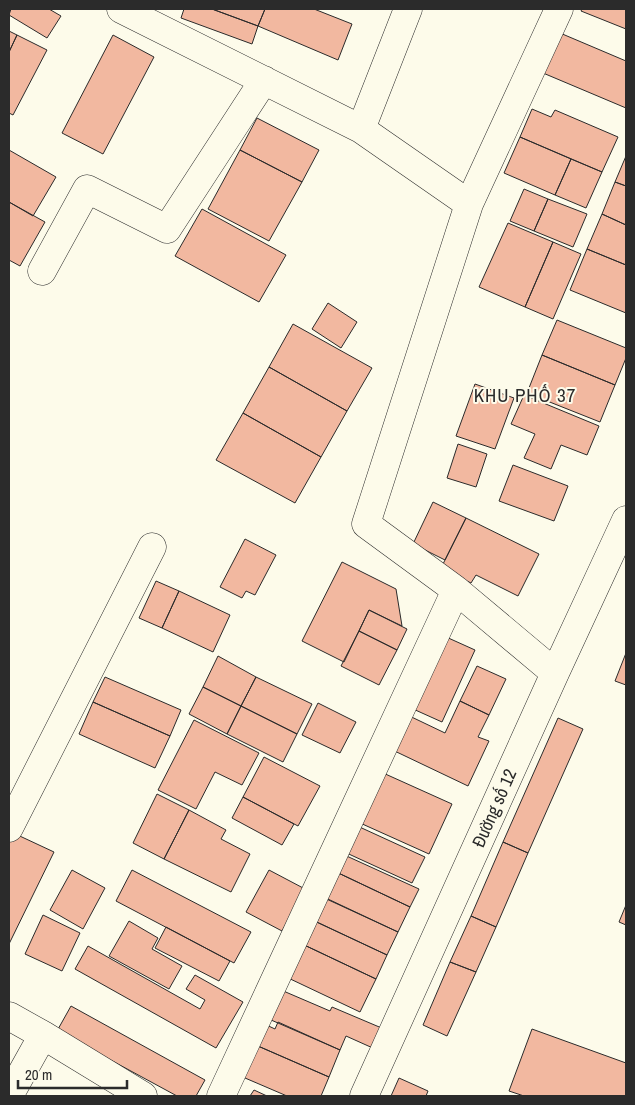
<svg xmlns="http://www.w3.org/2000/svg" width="635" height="1105" font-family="'Archivo Narrow',sans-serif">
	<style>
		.building { fill: #f2b8a0; stroke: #2b2b2b }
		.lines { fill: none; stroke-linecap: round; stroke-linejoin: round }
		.minor-casing { stroke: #2b2b2b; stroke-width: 29 }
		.minor { stroke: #fdfbea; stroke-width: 28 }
		.labels { text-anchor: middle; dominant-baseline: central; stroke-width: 4; stroke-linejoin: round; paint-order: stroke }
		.street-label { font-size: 18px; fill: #2b2b2b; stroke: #fdfbea }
		.neighbourhood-label { font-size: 19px; letter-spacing: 1px; fill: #2b2b2b; stroke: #fdfbea }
	</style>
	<rect width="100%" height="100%" fill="#fdfbea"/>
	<!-- building -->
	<path class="building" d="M 11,9 L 49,9 L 61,16 L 47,38 L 9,15 Z
		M 184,9 L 212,9 L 258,26 L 252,44 L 181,18 Z
		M 212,9 L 265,9 L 258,26 Z
		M 265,9 L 314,9 L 352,24 L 338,60 L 258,26 Z
		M 582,9 L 626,9 L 626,29 L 581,11 Z
		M 9,31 L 17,35 L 9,52 Z
		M 560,33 L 626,61 L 626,108 L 543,73 Z
		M 17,35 L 47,50 L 13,115 L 9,113 L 9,52 Z
		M 113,35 L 154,57 L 103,154 L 62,133 Z
		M 532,109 L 551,117 L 555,110 L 618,137 L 602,172 L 520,137 Z
		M 257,118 L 319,150 L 302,182 L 240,150 Z
		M 520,137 L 571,159 L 555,195 L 504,173 Z
		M 9,150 L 56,177 L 33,216 L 9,202 Z
		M 240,150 L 302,182 L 269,241 L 208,209 Z
		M 626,156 L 626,186 L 615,182 Z
		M 571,159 L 602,172 L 586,208 L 555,195 Z
		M 615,182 L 626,186 L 626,225 L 602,214 Z
		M 524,189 L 548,199 L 534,231 L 510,221 Z
		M 548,199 L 587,214 L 573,247 L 534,231 Z
		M 9,202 L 45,222 L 20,266 L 9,260 Z
		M 202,209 L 286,255 L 259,302 L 175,256 Z
		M 602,214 L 626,225 L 626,265 L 587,249 Z
		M 508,223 L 553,242 L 525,307 L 479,287 Z
		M 553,242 L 581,254 L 553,319 L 525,307 Z
		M 587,249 L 626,265 L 626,313 L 570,290 Z
		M 328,303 L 357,322 L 341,348 L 312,329 Z
		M 557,320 L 626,348 L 626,358 L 615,385 L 542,355 Z
		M 293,324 L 372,368 L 347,411 L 269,367 Z
		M 542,355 L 615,385 L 600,422 L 527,393 Z
		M 269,367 L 347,411 L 321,457 L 243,413 Z
		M 475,384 L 514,398 L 495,449 L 456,436 Z
		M 524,395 L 599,426 L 587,455 L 561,445 L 551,469 L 524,458 L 535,434 L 511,424 Z
		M 243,413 L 321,457 L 295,503 L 216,460 Z
		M 458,444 L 487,454 L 476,487 L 447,478 Z
		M 513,465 L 568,486 L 554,521 L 499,501 Z
		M 433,502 L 466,518 L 445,560 L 413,544 Z
		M 466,518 L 539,554 L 518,596 L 476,575 L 471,583 L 441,568 Z
		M 245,539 L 276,555 L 255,595 L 246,591 L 242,598 L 220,587 Z
		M 342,562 L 396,589 L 402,626 L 369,610 L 344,662 L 302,641 Z
		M 156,581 L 179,591 L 162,628 L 139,618 Z
		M 179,591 L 230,615 L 213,652 L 162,628 Z
		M 369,610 L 407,629 L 397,650 L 359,631 Z
		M 359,631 L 397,650 L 379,685 L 341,666 Z
		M 435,632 L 475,650 L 442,722 L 402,704 Z
		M 626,653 L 626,685 L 615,681 Z
		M 218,656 L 256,677 L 241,706 L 203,687 Z
		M 477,666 L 506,679 L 489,715 L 460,701 Z
		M 105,677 L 181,710 L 170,736 L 93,702 Z
		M 256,677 L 312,704 L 297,734 L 241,706 Z
		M 203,687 L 241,706 L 227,734 L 189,714 Z
		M 460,701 L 489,715 L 478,737 L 489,741 L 468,786 L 382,745 L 399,711 L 445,733 Z
		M 93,702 L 170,736 L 155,768 L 79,734 Z
		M 318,703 L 356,722 L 340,753 L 302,735 Z
		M 241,706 L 297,734 L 283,762 L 227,734 Z
		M 558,718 L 583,729 L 528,853 L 503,842 Z
		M 194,720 L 259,753 L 242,785 L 215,772 L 196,809 L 158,790 Z
		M 264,757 L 320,786 L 298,826 L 243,797 Z
		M 372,768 L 452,804 L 429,854 L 349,818 Z
		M 157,794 L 189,810 L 164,859 L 133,843 Z
		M 243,797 L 294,824 L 282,845 L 232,818 Z
		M 189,810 L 226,830 L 221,839 L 250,854 L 231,892 L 164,859 Z
		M 353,824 L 425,857 L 412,883 L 340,850 Z
		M 9,831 L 54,852 L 9,944 Z
		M 503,842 L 528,853 L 496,927 L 471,916 Z
		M 340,853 L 419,889 L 410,907 L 332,870 Z
		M 72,870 L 105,888 L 83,929 L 50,910 Z
		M 132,870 L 251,932 L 234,963 L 116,901 Z
		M 269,870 L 305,889 L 282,931 L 246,912 Z
		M 332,870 L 410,907 L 398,932 L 320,896 Z
		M 313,892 L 398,932 L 387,955 L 302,915 Z
		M 626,905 L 626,925 L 619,922 Z
		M 43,915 L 80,933 L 62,971 L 25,954 Z
		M 471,916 L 496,927 L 476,972 L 450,962 Z
		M 310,919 L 387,955 L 376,979 L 300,943 Z
		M 129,921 L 158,938 L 152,949 L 182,966 L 169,989 L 109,956 Z
		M 166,927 L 230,961 L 219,981 L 155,948 Z
		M 300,943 L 376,979 L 360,1012 L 284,976 Z
		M 88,946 L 200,1009 L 205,1000 L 186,989 L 195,975 L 243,1002 L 216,1048 L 75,969 Z
		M 450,962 L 476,972 L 447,1036 L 423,1025 Z
		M 267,984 L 330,1011 L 332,1007 L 384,1029 L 375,1049 L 346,1036 L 340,1050 L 255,1013 Z
		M 71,1006 L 205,1080 L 196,1096 L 177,1096 L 57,1031 Z
		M 260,1022 L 275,1029 L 278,1022 L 340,1050 L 329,1077 L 251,1043 Z
		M 532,1029 L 626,1063 L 626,1096 L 524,1096 L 509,1091 Z
		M 251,1043 L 329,1077 L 321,1096 L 287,1096 L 238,1075 Z
		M 399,1078 L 428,1091 L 426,1096 L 391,1096 Z
		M 254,1090 L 267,1096 L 250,1096 Z"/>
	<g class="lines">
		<defs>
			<path id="minor" d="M 121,9 L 361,129 L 469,204
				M 361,129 L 408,9
				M 42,271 L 87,189 L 167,229 L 264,80
				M 555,673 L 456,590 L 366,524 L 469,204 L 559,9
				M 9,828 L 152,547
				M 9,1016 L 43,1035 L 143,1096
				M 9,1096 L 43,1035
				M 221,1096 L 456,590
				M 364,1096 L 555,673 L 626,520"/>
		</defs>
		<!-- minor casing -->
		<use href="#minor" class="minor-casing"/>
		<!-- minor -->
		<use href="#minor" class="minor"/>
	</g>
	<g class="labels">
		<!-- street labels -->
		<g class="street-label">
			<text transform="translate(494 808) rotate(-66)">Đường số 12</text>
		</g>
		<!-- neighbourhood labels -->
		<g class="neighbourhood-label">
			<text x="525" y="395">KHU PHỐ 37</text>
		</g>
	</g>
	<!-- border -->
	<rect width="635" height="1105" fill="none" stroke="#2b2b2b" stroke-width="20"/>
	<!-- scale -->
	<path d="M18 1080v8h109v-8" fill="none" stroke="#2b2b2b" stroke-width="2.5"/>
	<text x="25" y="1080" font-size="15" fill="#2b2b2b" stroke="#fdfbea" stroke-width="4" paint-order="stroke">20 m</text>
</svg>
